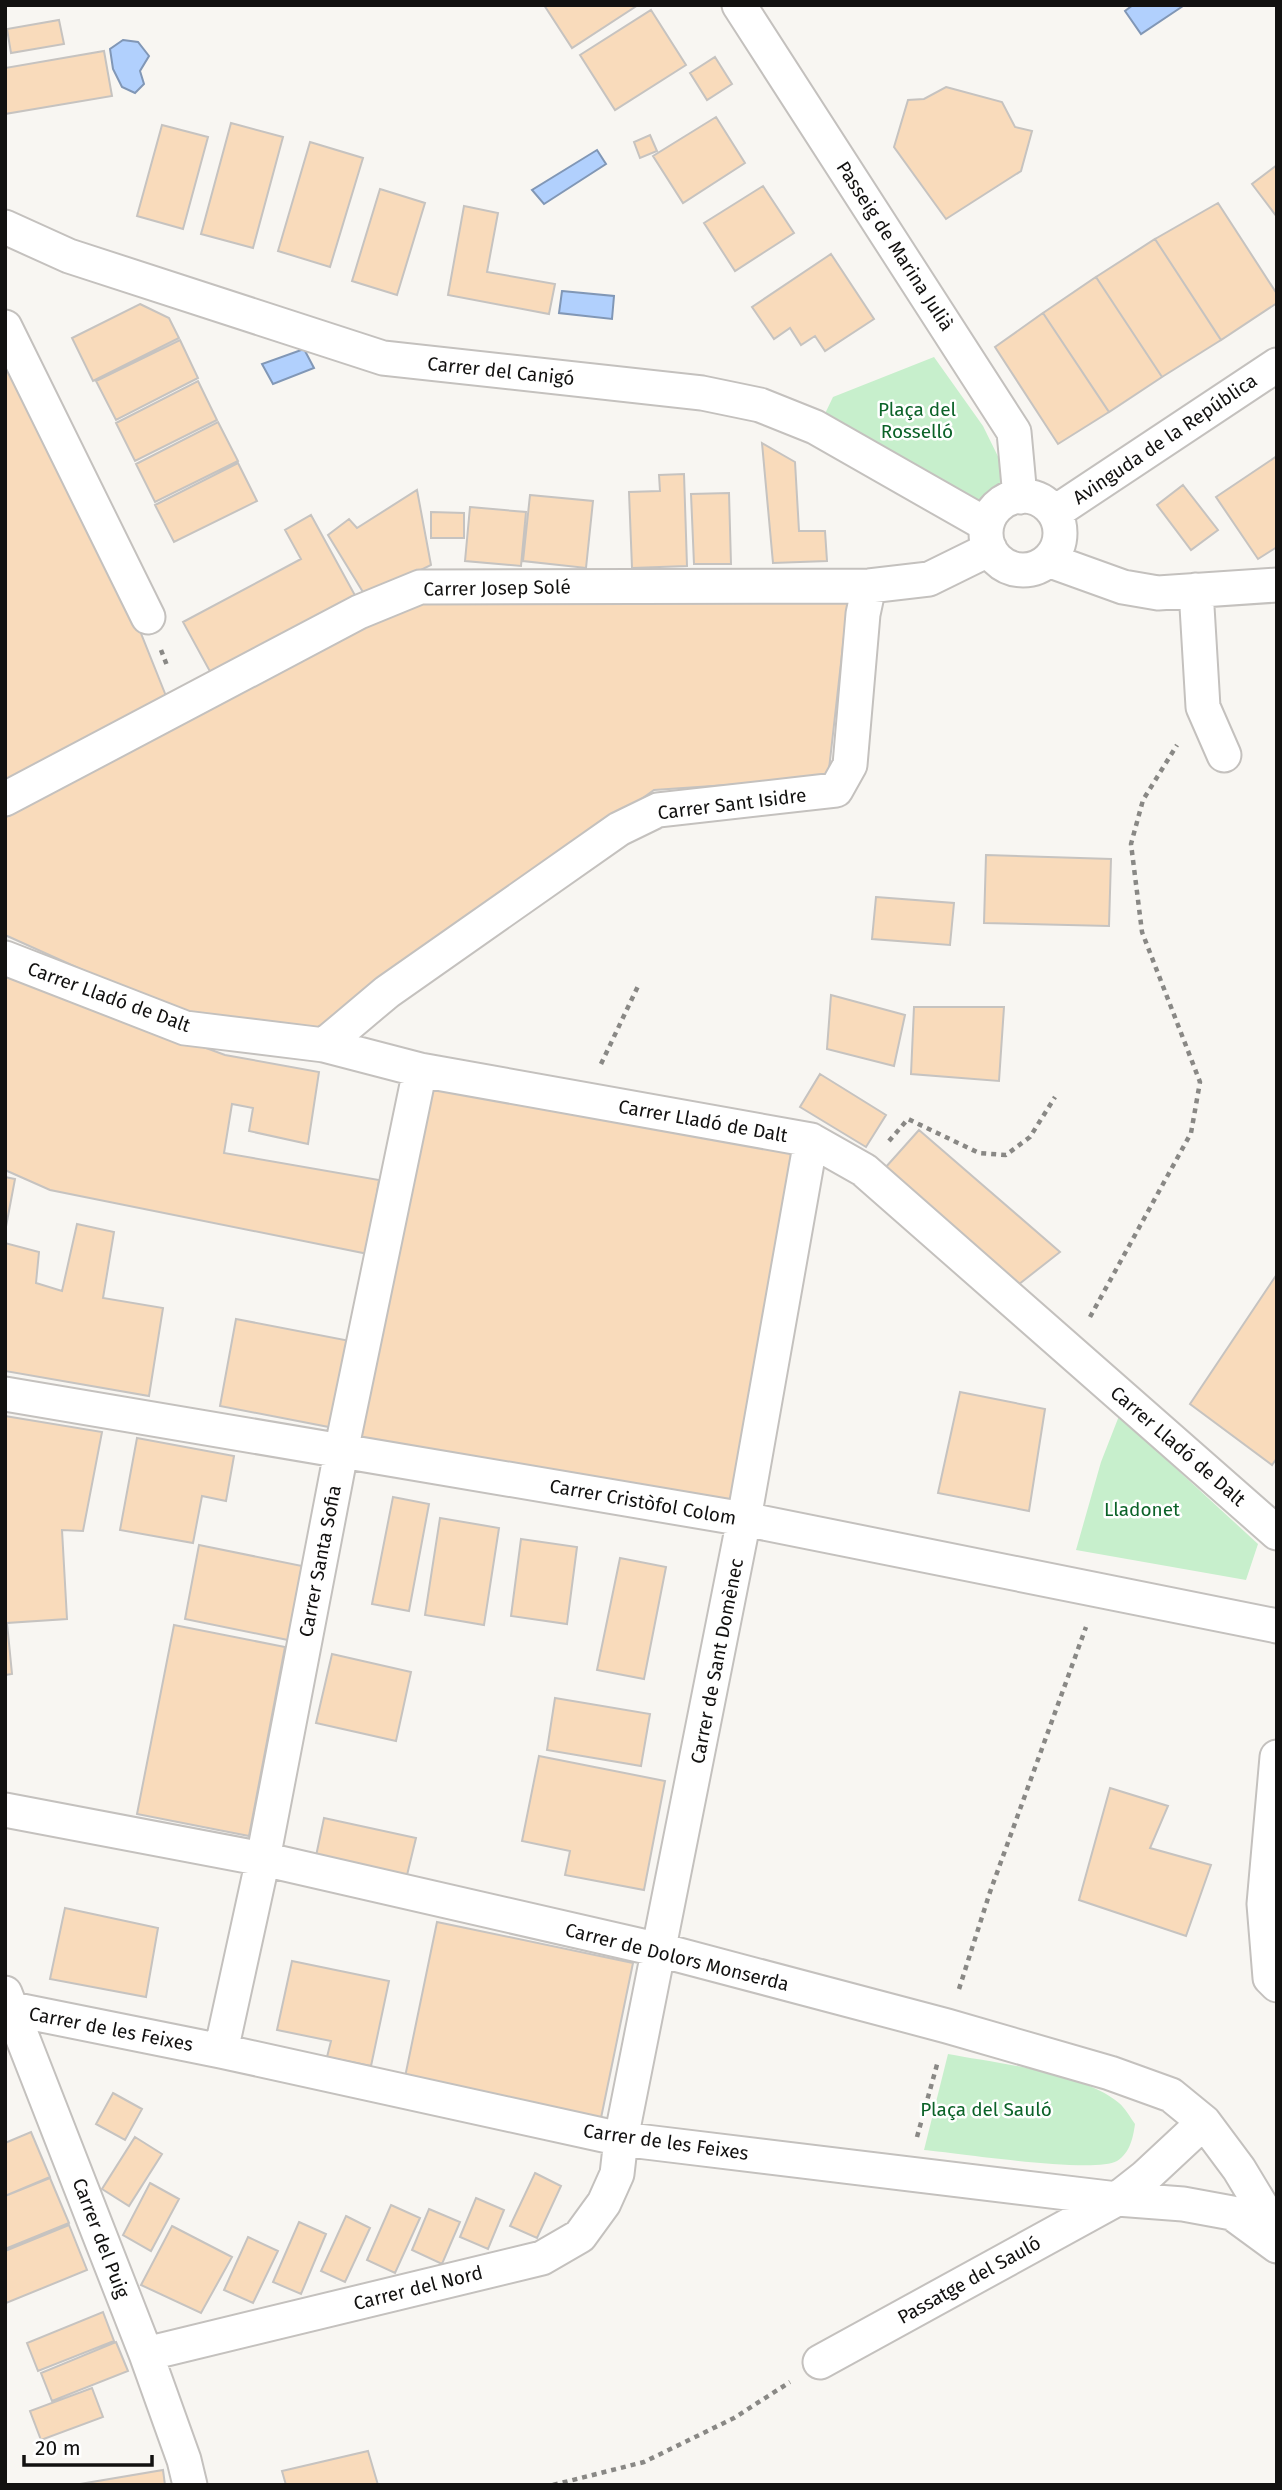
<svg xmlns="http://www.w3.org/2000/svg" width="1282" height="2490" font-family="'Fira Sans',sans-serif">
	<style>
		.green { fill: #c7efcc }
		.water { fill: #b1d0fd; stroke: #8197b6; stroke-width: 2 }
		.building { fill: #f9dbbb; stroke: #c6c3c0; stroke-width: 2 }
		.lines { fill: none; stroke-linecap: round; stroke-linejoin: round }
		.minor-casing { stroke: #c4c1be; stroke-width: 37 }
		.path { stroke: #898885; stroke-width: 4.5; stroke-dasharray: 5 5; stroke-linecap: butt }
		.minor { stroke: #fff; stroke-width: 33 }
		.labels { text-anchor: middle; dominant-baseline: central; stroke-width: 5; stroke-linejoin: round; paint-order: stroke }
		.street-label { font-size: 19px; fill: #121110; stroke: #fff }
		.park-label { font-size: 19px; fill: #0b6228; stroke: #fff }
	</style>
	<rect width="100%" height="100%" fill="#f8f6f2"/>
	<!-- green -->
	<path class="green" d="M 934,357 L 983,426 L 1015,491 L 985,518 L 820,424 L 833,397 Z
		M 1119,1416 L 1258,1544 L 1246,1580 L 1076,1550 L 1101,1462 Z
		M 948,2054 C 995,2063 1082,2072 1119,2103 C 1125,2108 1130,2117 1135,2124 C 1133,2138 1130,2153 1117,2161 C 1093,2174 958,2153 924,2150 Z"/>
	<!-- water -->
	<path class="water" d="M 1133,5 L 1183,5 L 1183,6 L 1141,34 L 1125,11 Z
		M 123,40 L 138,42 L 149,56 L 140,71 L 144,84 L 135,93 L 122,87 L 113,69 L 110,49 Z
		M 597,150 L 606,164 L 544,204 L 532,190 Z
		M 562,291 L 614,296 L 612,319 L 559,313 Z
		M 304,349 L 314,368 L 273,384 L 262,364 Z"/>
	<!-- building -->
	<path class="building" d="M 544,5 L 638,5 L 572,48 Z
		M 651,10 L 686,65 L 615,110 L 580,55 Z
		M 59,20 L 64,44 L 11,53 L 7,29 Z
		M 104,51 L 112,96 L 5,114 L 5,68 Z
		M 715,57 L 732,84 L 707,100 L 690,73 Z
		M 946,87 L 1002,102 L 1015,127 L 1032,131 L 1021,171 L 946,219 L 894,147 L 908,100 L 924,99 Z
		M 716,117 L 745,163 L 683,203 L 653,156 Z
		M 231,123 L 283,137 L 253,248 L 201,234 Z
		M 162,125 L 208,137 L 183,229 L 137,216 Z
		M 650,135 L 657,151 L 640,158 L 634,142 Z
		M 310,142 L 363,158 L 330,267 L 278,251 Z
		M 1277,165 L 1277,217 L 1252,184 Z
		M 763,186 L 794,233 L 735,271 L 704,223 Z
		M 380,189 L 425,203 L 397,295 L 352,281 Z
		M 1218,203 L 1277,294 L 1277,303 L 1221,340 L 1155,239 Z
		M 464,206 L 498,213 L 487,272 L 555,284 L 549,314 L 448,295 Z
		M 1155,239 L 1221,340 L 1162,377 L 1096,277 Z
		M 831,254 L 874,319 L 825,351 L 815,336 L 801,345 L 790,328 L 774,339 L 752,307 Z
		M 1096,277 L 1162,377 L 1109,412 L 1043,313 Z
		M 140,304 L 169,318 L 179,338 L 93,381 L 72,338 Z
		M 1043,313 L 1109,412 L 1058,444 L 995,347 Z
		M 180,340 L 198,378 L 116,420 L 96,381 Z
		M 5,356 L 136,621 L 168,701 L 7,782 L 5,779 Z
		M 198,381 L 217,420 L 135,461 L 116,423 Z
		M 218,422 L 238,461 L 155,502 L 136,464 Z
		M 762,443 L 795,462 L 799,531 L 825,531 L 827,561 L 773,563 Z
		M 1277,456 L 1277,547 L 1258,559 L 1216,497 Z
		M 238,463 L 257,501 L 174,542 L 155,505 Z
		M 684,474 L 687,566 L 632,568 L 629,492 L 660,491 L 659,475 Z
		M 1183,485 L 1218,530 L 1191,550 L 1157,505 Z
		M 417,490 L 431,565 L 366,597 L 328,535 L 349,519 L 357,528 Z
		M 729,493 L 731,564 L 694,564 L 691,494 Z
		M 530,495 L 593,501 L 586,568 L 523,561 Z
		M 470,507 L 526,512 L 521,566 L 465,561 Z
		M 431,512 L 464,513 L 464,538 L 431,538 Z
		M 311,515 L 357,599 L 213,677 L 183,622 L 301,559 L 285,530 Z
		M 423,598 L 848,601 L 828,778 L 654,790 L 319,1032 L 189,1018 L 5,935 L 5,819 L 15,805 Z
		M 986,855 L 1111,859 L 1109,926 L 984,923 Z
		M 876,897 L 954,903 L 950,945 L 872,939 Z
		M 5,965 L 122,1017 L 225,1055 L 319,1072 L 308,1144 L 249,1131 L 253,1108 L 232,1104 L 224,1153 L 379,1180 L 368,1254 L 50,1190 L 5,1170 Z
		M 831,995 L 905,1015 L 894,1066 L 827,1049 Z
		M 914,1007 L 1004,1007 L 999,1081 L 911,1074 Z
		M 820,1074 L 886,1115 L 866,1147 L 800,1107 Z
		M 427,1081 L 800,1147 L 738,1510 L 354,1443 Z
		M 919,1130 L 1060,1252 L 1014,1288 L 885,1168 Z
		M 5,1177 L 15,1179 L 5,1232 Z
		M 77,1224 L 114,1232 L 103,1298 L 163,1308 L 149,1396 L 5,1371 L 5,1243 L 39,1252 L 36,1283 L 62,1291 Z
		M 1277,1274 L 1277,1458 L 1272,1465 L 1190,1404 Z
		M 236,1319 L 350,1341 L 334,1428 L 220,1406 Z
		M 960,1392 L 1045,1409 L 1029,1511 L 938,1493 Z
		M 5,1416 L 102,1432 L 83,1531 L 62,1530 L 67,1619 L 7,1623 L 12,1674 L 5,1675 Z
		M 137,1438 L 234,1456 L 226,1501 L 202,1496 L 193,1543 L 120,1530 Z
		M 393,1497 L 429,1504 L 409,1611 L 372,1604 Z
		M 440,1518 L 499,1528 L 484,1625 L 425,1615 Z
		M 521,1539 L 577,1547 L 567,1624 L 511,1616 Z
		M 199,1545 L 302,1566 L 288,1640 L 185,1619 Z
		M 620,1558 L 666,1567 L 644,1679 L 597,1670 Z
		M 174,1625 L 285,1647 L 249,1836 L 137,1814 Z
		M 332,1654 L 411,1672 L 396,1741 L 316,1723 Z
		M 555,1698 L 650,1714 L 641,1766 L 547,1750 Z
		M 539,1756 L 665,1781 L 644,1890 L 565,1875 L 570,1851 L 522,1841 Z
		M 1110,1788 L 1168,1806 L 1150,1848 L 1211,1865 L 1186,1936 L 1079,1900 Z
		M 324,1818 L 416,1838 L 407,1875 L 316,1856 Z
		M 65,1908 L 158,1928 L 146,1997 L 50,1979 Z
		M 437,1922 L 633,1963 L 601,2118 L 405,2077 Z
		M 292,1961 L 389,1981 L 371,2066 L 327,2057 L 331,2041 L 277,2030 Z
		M 113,2093 L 142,2109 L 125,2140 L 96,2124 Z
		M 31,2132 L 50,2177 L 5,2196 L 5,2143 Z
		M 135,2137 L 162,2154 L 129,2206 L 102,2189 Z
		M 535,2173 L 561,2186 L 537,2238 L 510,2226 Z
		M 50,2178 L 69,2223 L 5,2249 L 5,2196 Z
		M 150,2183 L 179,2199 L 151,2251 L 123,2235 Z
		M 476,2198 L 504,2210 L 488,2249 L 460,2237 Z
		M 391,2205 L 420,2218 L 395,2273 L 367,2260 Z
		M 429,2209 L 460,2222 L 442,2264 L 412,2250 Z
		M 346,2216 L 370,2228 L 345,2282 L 321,2271 Z
		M 299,2222 L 326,2234 L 301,2294 L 273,2282 Z
		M 69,2225 L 87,2270 L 6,2303 L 5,2251 Z
		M 172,2226 L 232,2257 L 201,2313 L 141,2285 Z
		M 248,2237 L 278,2251 L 253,2303 L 224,2290 Z
		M 103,2312 L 114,2341 L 38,2371 L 27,2343 Z
		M 116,2342 L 128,2371 L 52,2401 L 41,2373 Z
		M 92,2388 L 103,2417 L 41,2440 L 30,2411 Z
		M 368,2451 L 378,2485 L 286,2485 L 282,2471 Z
		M 163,2470 L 165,2485 L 74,2485 Z"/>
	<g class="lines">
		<defs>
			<path id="minor" d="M 739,5 L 1014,432 L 1020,497
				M 5,227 L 69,256 L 383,358 L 702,393 L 760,405 L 815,427 L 987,525
				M 5,327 L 148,617
				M986 533a37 37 0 1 1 74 0a37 37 0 1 1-74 0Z
				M 1054,513 L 1277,365
				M 1048,560 L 1123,587 L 1158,593 L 1277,585
				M 1196,590 L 1203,707 L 1224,755
				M 5,799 L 359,612 L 420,587 L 869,586 L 929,579 L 990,549
				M 5,958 L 185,1028 L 324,1045 L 420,1070 L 811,1140 L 864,1170 L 1277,1533
				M 324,1045 L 387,992 L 619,829 L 658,810 L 836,790 L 850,765 L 863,614 L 869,586
				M 5,1394 L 744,1519 L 1277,1626
				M 1277,1757 L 1264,1904 L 1270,1978 L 1277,1985
				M 5,1810 L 263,1859 L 660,1950 L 947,2026 L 1110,2073 L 1171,2095 L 1204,2122 L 1239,2169 L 1277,2232
				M 5,1993 L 146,2354 L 184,2460 L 190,2485
				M 5,2011 L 12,2009 L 221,2051 L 621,2139 L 1117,2199 L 1183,2204 L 1232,2213 L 1277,2246
				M 221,2051 L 263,1859 L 343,1442 L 420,1070
				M 146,2354 L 542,2258 L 580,2236 L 604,2203 L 617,2174 L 621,2139 L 744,1519 L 811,1140
				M 820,2362 L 1117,2199 L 1145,2177 L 1204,2122"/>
		</defs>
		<!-- minor casing -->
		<use href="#minor" class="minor-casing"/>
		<!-- path -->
		<path class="path" d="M 161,650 L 168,668
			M 601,1064 L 639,984
			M 889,1141 L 908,1119 L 979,1153 L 1006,1155 L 1030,1137 L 1055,1097
			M 1090,1317 L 1191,1133 L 1200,1082 L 1142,932 L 1131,844 L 1143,800 L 1177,745
			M 959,1989 L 990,1892 L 1086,1627
			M 917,2137 L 938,2061
			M 553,2485 L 644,2462 L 734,2418 L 790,2382"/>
		<!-- minor -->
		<use href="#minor" class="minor"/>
	</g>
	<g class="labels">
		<!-- street labels -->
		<g class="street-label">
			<text transform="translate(895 246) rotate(57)">Passeig de Marina Julià</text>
			<text transform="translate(501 371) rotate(6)">Carrer del Canigó</text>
			<text transform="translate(1165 439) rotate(-34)">Avinguda de la República</text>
			<text transform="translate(497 588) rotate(-1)">Carrer Josep Solé</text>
			<text transform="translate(732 804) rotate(-7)">Carrer Sant Isidre</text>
			<text transform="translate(109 997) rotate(20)">Carrer Lladó de Dalt</text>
			<text transform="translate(703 1121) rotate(10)">Carrer Lladó de Dalt</text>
			<text transform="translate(1178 1446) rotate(41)">Carrer Lladó de Dalt</text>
			<text transform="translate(643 1502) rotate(10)">Carrer Cristòfol Colom</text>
			<text transform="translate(320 1561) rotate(-79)">Carrer Santa Sofia</text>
			<text transform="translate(717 1661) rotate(-79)">Carrer de Sant Domènec</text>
			<text transform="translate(677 1957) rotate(14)">Carrer de Dolors Monserda</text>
			<text transform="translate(111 2029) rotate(11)">Carrer de les Feixes</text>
			<text transform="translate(666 2142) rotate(8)">Carrer de les Feixes</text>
			<text transform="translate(101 2238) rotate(69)">Carrer del Puig</text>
			<text transform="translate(969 2280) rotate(-29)">Passatge del Sauló</text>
			<text transform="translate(418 2288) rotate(-14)">Carrer del Nord</text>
		</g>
		<!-- park labels -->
		<g class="park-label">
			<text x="917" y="409">Plaça del<tspan x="917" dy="22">Rosselló</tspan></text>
			<text x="1142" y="1509">Lladonet</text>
			<text x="986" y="2109">Plaça del Sauló</text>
		</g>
	</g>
	<!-- border -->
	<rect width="1282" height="2490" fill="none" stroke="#121110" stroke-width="14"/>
	<!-- scale -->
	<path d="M24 2455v10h128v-10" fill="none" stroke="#121110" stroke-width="3.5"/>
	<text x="35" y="2455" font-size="21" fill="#121110" stroke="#ffffff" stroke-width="5" paint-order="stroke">20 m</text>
</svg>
